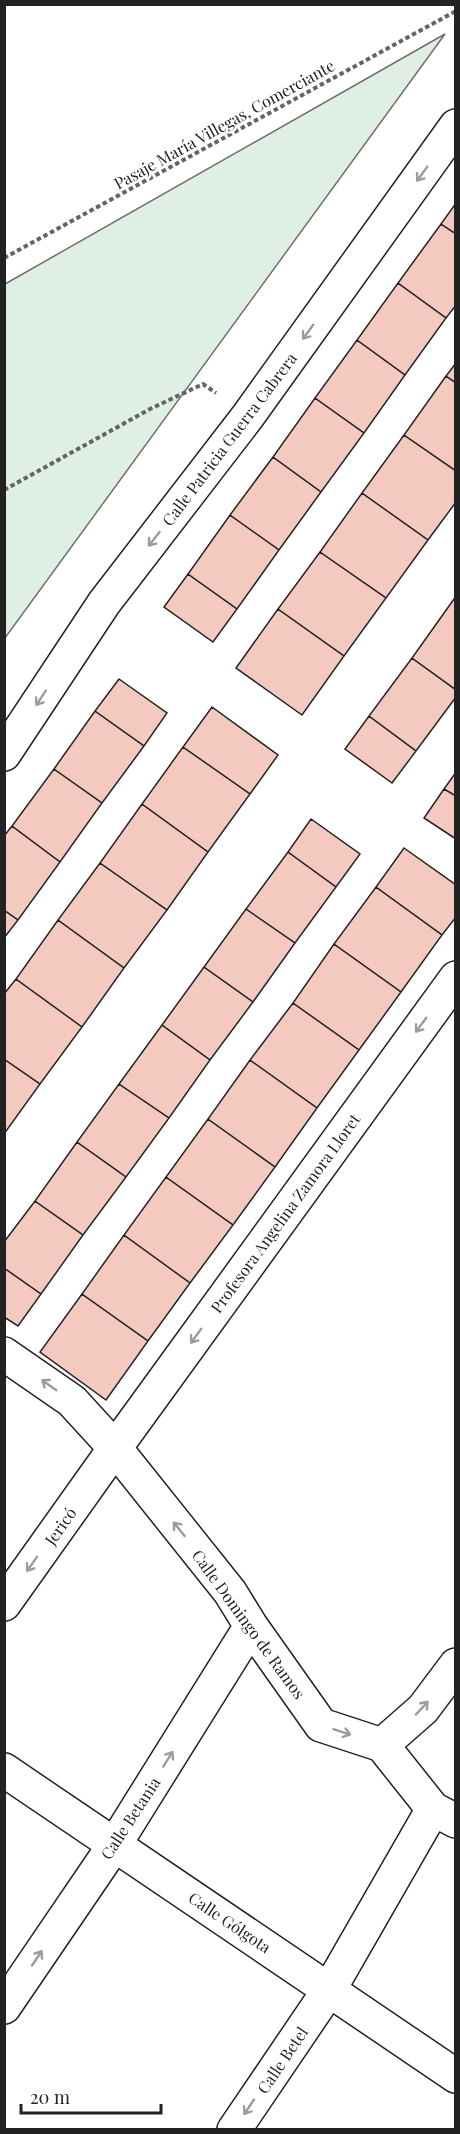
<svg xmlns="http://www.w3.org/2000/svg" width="460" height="2134" font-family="'Playfair Display',serif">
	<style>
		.green { fill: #e0efe3; stroke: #6f6f6f; stroke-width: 1.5 }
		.building { fill: #f3c9c0; stroke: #222; stroke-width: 1.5 }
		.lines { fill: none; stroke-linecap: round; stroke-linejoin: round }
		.street-casing { stroke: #222; stroke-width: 36 }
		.path { stroke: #646464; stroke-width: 4; stroke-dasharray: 4.5 3; stroke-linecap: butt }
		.street { stroke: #fff; stroke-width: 33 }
		.oneway { stroke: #9c9c9c }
		.labels { text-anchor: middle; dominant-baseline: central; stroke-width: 4.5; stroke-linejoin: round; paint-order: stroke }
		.street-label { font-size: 16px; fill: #222; stroke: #fff }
	</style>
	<rect width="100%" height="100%" fill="#fff"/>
	<!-- green -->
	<path class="green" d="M 445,34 L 5,638 L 5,284 Z"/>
	<!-- building -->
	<path class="building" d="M 456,203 L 456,234 L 441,224 Z
		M 441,224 L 456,234 L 456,305 L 446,318 L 398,283 Z
		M 398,283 L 446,318 L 405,375 L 357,340 Z
		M 357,340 L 405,375 L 364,433 L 315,398 Z
		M 456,363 L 456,383 L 446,376 Z
		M 446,376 L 456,383 L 456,471 L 404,435 Z
		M 315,398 L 364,433 L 321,492 L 273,457 Z
		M 404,435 L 456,471 L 456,502 L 428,540 L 362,493 Z
		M 273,457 L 321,492 L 279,550 L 230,515 Z
		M 362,493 L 428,540 L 386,598 L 320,552 Z
		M 230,515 L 279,550 L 237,609 L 188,574 Z
		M 320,552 L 386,598 L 344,656 L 278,609 Z
		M 188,574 L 237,609 L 213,642 L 164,607 Z
		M 454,599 L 456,601 L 456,690 L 412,658 Z
		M 278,609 L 344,656 L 302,715 L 236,668 Z
		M 412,658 L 456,690 L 456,697 L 416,751 L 369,716 Z
		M 119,679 L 167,713 L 144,746 L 95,711 Z
		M 212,707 L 278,755 L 250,794 L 183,747 Z
		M 95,711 L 144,746 L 102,803 L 54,769 Z
		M 369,716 L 416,751 L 392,783 L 345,749 Z
		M 183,747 L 250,794 L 208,852 L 142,804 Z
		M 54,769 L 102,803 L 60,862 L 12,826 Z
		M 456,772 L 456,796 L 444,789 Z
		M 444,789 L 456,796 L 456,839 L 424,818 Z
		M 142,804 L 208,852 L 167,910 L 100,863 Z
		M 311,819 L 360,854 L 336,887 L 288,852 Z
		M 12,826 L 60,862 L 18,920 L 4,910 L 4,836 Z
		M 404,848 L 456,885 L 456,917 L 442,935 L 376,887 Z
		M 288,852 L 336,887 L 295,943 L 246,909 Z
		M 100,863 L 167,910 L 124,968 L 58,920 Z
		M 376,887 L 442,935 L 401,992 L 334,944 Z
		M 246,909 L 295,943 L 253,1002 L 204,967 Z
		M 4,910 L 18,920 L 4,938 Z
		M 58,920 L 124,968 L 82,1027 L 16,979 Z
		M 334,944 L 401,992 L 359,1050 L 293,1003 Z
		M 204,967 L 253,1002 L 210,1060 L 162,1025 Z
		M 16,979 L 82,1027 L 40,1084 L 4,1059 L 4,994 Z
		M 293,1003 L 359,1050 L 317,1108 L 250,1060 Z
		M 162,1025 L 210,1060 L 169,1118 L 119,1084 Z
		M 4,1059 L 40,1084 L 4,1134 Z
		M 250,1060 L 317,1108 L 275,1167 L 208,1119 Z
		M 119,1084 L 169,1118 L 126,1177 L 77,1142 Z
		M 208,1119 L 275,1167 L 233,1225 L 166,1177 Z
		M 77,1142 L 126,1177 L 83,1235 L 35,1201 Z
		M 166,1177 L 233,1225 L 190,1283 L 124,1235 Z
		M 35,1201 L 83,1235 L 41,1294 L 4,1268 L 4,1242 Z
		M 124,1235 L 190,1283 L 148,1341 L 82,1294 Z
		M 4,1268 L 41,1294 L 18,1326 L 4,1317 Z
		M 82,1294 L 148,1341 L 106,1400 L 40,1352 Z"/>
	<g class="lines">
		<defs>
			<path id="street" d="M 4,754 L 104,603 L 248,416 L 456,126
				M 4,1354 L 72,1401 L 115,1448 L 230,1592 L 251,1626 L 321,1725 L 382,1745 L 433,1809 L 456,1821
				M 4,1604 L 115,1448 L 456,978
				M 382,1745 L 423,1709 L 456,1665
				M 4,1770 L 456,2076
				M 4,2007 L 115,1844 L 251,1626
				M 234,2130 L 329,1990 L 433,1809"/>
		</defs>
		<!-- street casing -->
		<use href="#street" class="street-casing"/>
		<!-- path -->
		<path class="path" d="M 4,258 L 456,11
			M 4,490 L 150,409 L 203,384 L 216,393"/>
		<!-- street -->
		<use href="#street" class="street"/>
	</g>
	<!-- one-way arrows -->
	<defs><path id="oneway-shaft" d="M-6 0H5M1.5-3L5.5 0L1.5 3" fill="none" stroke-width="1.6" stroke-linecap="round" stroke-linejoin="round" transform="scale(1.5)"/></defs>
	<g class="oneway">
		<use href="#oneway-shaft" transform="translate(422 174) rotate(126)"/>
		<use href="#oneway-shaft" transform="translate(308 332) rotate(126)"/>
		<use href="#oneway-shaft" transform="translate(154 539) rotate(128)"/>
		<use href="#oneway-shaft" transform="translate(41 698) rotate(123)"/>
		<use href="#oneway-shaft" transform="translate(421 1025) rotate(126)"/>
		<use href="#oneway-shaft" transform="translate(196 1336) rotate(126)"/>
		<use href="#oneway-shaft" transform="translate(49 1385) rotate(-145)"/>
		<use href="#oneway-shaft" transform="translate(179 1529) rotate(-129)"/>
		<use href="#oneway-shaft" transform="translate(32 1564) rotate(125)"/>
		<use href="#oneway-shaft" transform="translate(422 1708) rotate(-47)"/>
		<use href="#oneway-shaft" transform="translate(342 1732) rotate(18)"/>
		<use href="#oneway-shaft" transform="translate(168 1759) rotate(-58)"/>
		<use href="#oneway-shaft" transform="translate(37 1958) rotate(-56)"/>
		<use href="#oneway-shaft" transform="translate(249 2107) rotate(124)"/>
	</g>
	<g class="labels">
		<!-- street labels -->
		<g class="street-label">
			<text transform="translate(224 124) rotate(-29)">Pasaje María Villegas, Comerciante</text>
			<text transform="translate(229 439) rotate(-53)">Calle Patricia Guerra Cabrera</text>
			<text transform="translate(285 1213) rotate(-54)">Profesora Angelina Zamora Lloret</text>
			<text transform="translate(60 1526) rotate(-55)">Jericó</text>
			<text transform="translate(249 1624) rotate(54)">Calle Domingo de Ramos</text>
			<text transform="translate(130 1818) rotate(-57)">Calle Betania</text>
			<text transform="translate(230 1922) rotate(34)">Calle Gólgota</text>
			<text transform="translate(282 2060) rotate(-56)">Calle Betel</text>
		</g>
	</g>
	<!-- border -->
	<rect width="460" height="2134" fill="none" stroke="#222222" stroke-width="12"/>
	<!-- scale -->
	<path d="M21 2104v9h140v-9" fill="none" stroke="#222222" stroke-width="3"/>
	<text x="30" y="2104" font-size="18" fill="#222222" stroke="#ffffff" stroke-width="4.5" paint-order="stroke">20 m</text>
</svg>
